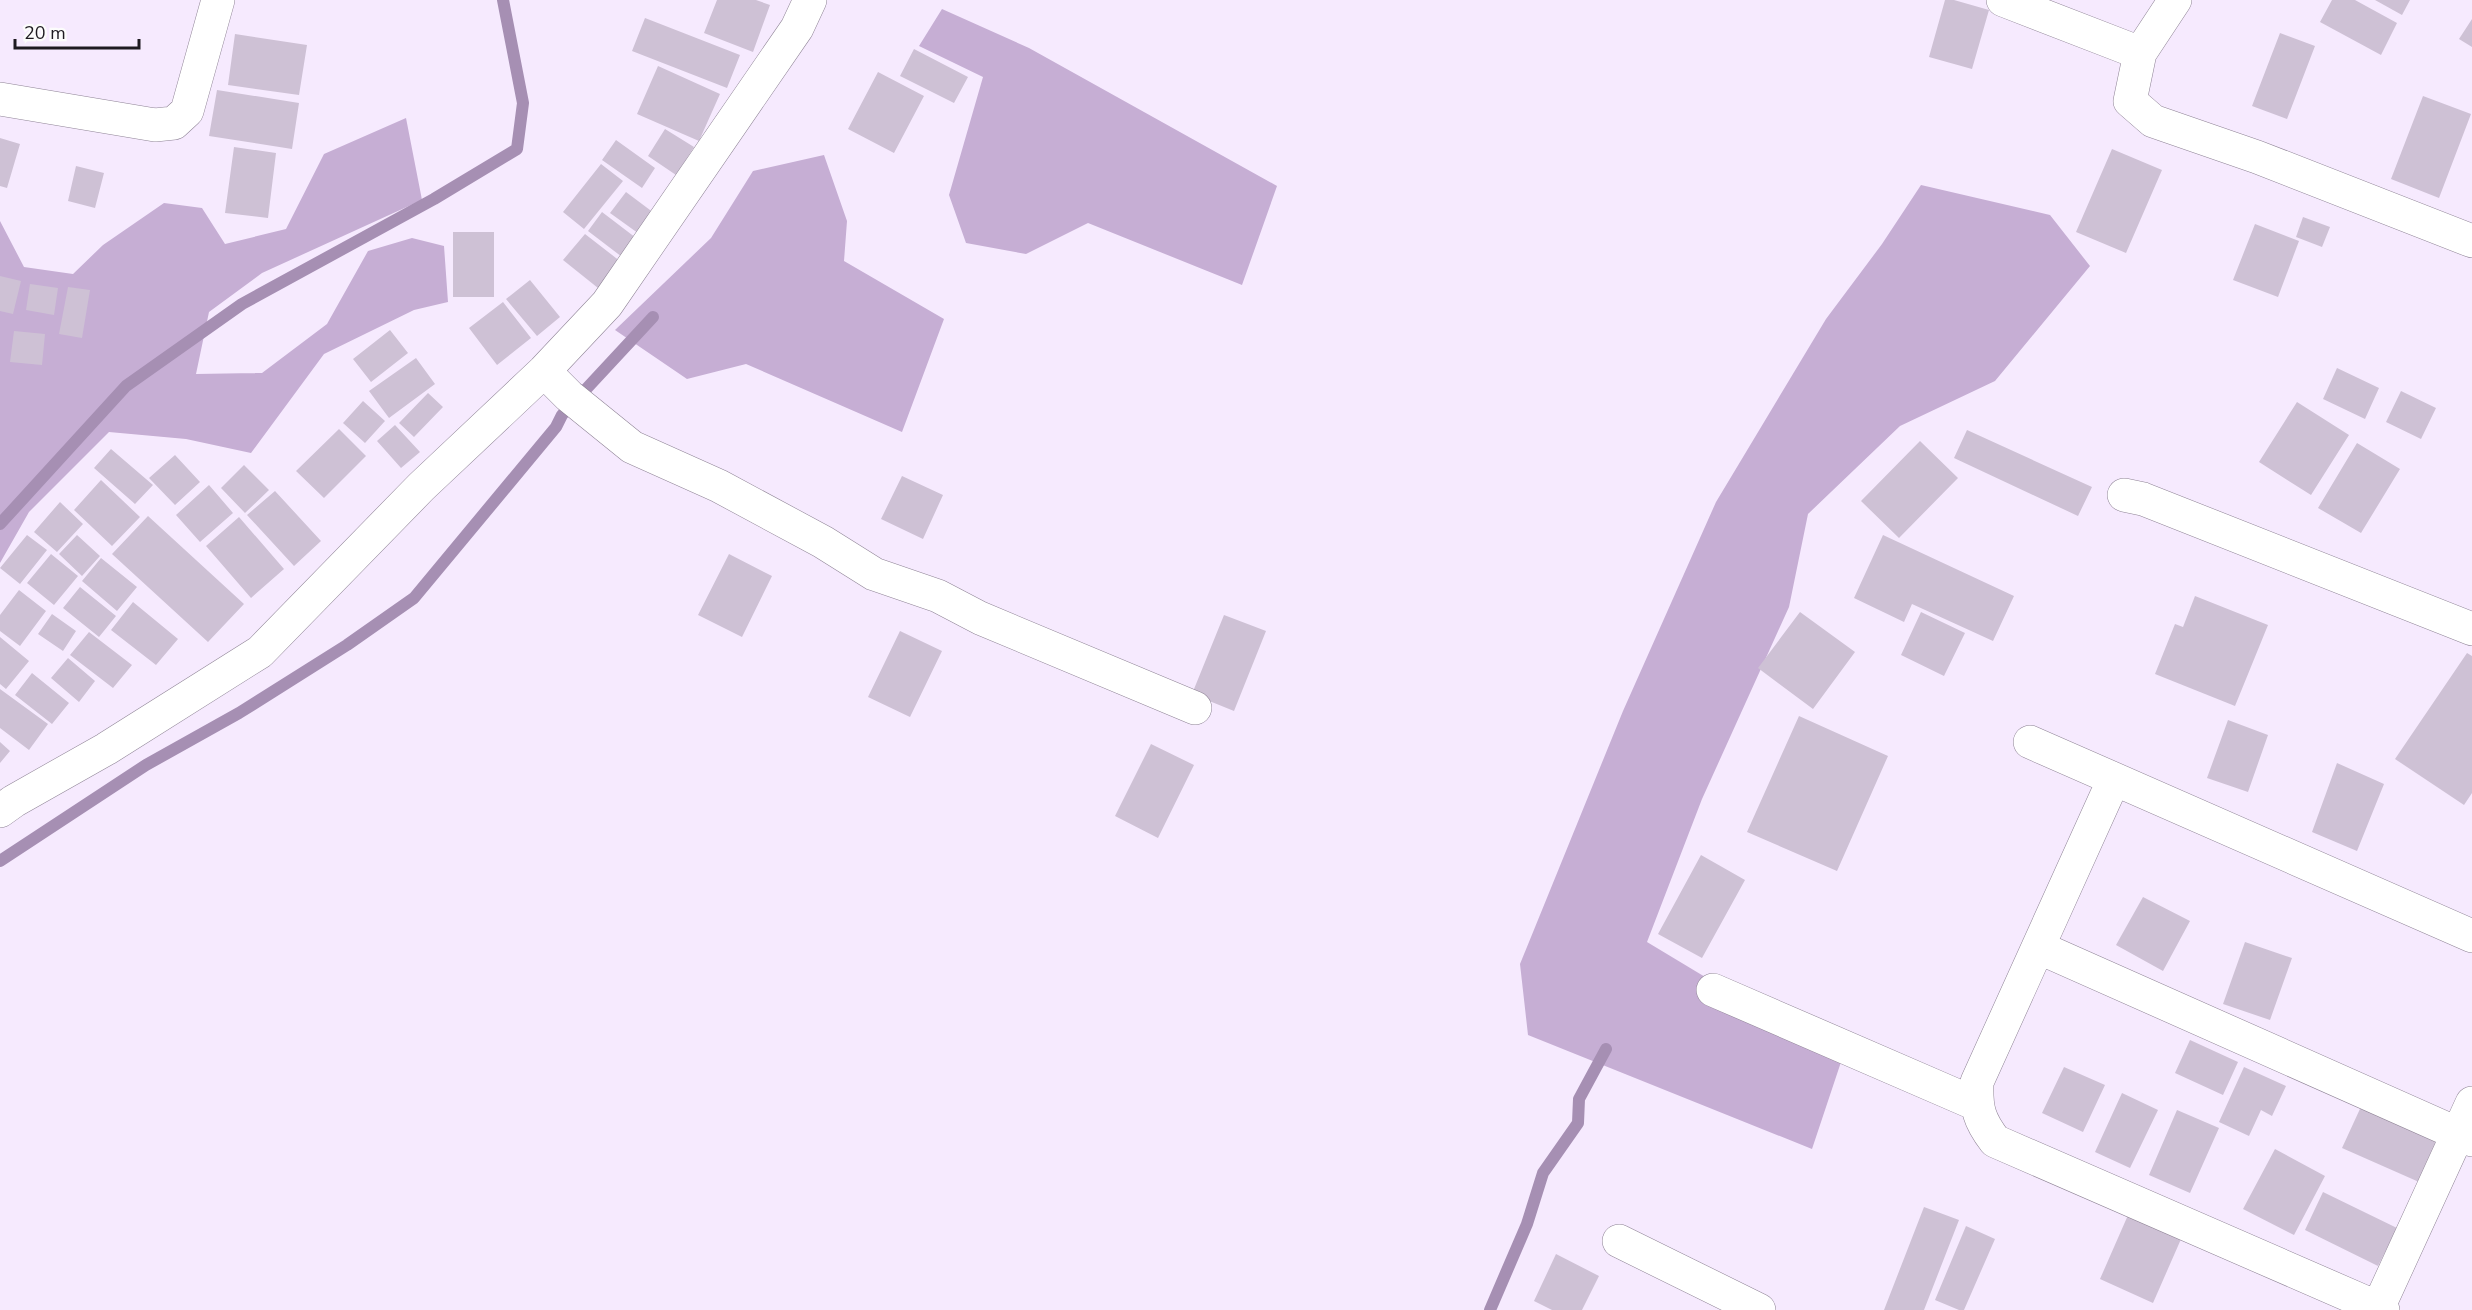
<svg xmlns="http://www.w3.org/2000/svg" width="2472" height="1310" font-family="'Nunito Sans',sans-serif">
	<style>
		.forest { fill: #c6aed4 }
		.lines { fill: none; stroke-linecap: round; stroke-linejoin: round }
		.stream { stroke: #a68fb3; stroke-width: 12 }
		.building { fill: #cec1d5 }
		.minor-casing { stroke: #8f8496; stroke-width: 34 }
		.minor { stroke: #fff; stroke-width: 33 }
	</style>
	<rect width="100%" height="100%" fill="#f6eafe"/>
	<!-- forest -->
	<path class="forest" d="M 942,9 L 1029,48 L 1277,186 L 1242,285 L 1088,223 L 1026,254 L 966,243 L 949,195 L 983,77 L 919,46 Z
		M 406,118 L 422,200 L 262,273 L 209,312 L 196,374 L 262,373 L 327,324 L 368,251 L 412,238 L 444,246 L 448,302 L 414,310 L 324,354 L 251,453 L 186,439 L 109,432 L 29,512 L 0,563 L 0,221 L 24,267 L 73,274 L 103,245 L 164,203 L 202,208 L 225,244 L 286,229 L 324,154 Z
		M 824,155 L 847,221 L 844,261 L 944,319 L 902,432 L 746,364 L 687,379 L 615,330 L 711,238 L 753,171 Z
		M 1921,185 L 2050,215 L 2090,266 L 1995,381 L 1900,426 L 1808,514 L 1789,607 L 1702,799 L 1647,942 L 1755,1007 L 1845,1050 L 1812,1149 L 1528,1035 L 1520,964 L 1623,711 L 1716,502 L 1826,319 L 1882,244 Z"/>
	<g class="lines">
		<!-- stream -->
		<path class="stream" d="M 0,524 L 126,386 L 242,304 L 434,199 L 517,149 L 523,103 L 503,0
			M 0,861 L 146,765 L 239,713 L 347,645 L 414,598 L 556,427 L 562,415 L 653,317
			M 1490,1310 L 1527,1224 L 1543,1173 L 1578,1123 L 1579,1099 L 1606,1049"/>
	</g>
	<!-- building -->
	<path class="building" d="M 717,0 L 756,0 L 770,5 L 753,52 L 704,33 Z
		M 1945,0 L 1954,0 L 1989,10 L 1972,69 L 1929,57 Z
		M 2332,0 L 2355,0 L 2397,23 L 2381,55 L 2320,22 Z
		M 2375,0 L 2410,0 L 2402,15 Z
		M 645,18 L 740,55 L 727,88 L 632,51 Z
		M 2472,19 L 2472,47 L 2459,39 Z
		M 2280,33 L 2315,46 L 2287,119 L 2252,106 Z
		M 235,34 L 307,45 L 299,95 L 228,85 Z
		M 914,49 L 968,77 L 954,103 L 900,76 Z
		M 658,66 L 720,94 L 699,141 L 637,114 Z
		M 878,72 L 924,96 L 894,153 L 848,129 Z
		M 217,90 L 299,103 L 292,149 L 209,136 Z
		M 2423,96 L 2471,114 L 2439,198 L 2391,179 Z
		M 665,129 L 694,147 L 676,175 L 648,156 Z
		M 0,138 L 20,144 L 7,188 L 0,186 Z
		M 616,140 L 655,168 L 642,188 L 602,160 Z
		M 234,147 L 276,153 L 268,218 L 225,213 Z
		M 2112,149 L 2162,170 L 2126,253 L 2076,232 Z
		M 601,164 L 623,181 L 584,229 L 563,212 Z
		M 76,166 L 104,173 L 95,208 L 68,201 Z
		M 626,192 L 658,216 L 642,236 L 610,213 Z
		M 602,212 L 640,241 L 626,260 L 588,231 Z
		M 2303,217 L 2330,227 L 2322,247 L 2296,237 Z
		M 2255,224 L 2299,241 L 2278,297 L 2233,280 Z
		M 453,232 L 494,232 L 494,297 L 453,297 Z
		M 585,234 L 625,265 L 603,292 L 563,260 Z
		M 0,276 L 21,281 L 13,314 L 0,311 Z
		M 530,280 L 560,317 L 537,336 L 506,299 Z
		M 30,284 L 58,288 L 54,315 L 26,310 Z
		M 68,287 L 90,290 L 82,338 L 59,334 Z
		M 503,302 L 531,338 L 497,365 L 469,328 Z
		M 390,330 L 408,353 L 371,382 L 353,359 Z
		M 14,331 L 45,334 L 42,365 L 10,362 Z
		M 416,358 L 435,384 L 389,418 L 369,391 Z
		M 2337,368 L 2379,388 L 2365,419 L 2323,399 Z
		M 2401,391 L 2436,408 L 2421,439 L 2386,422 Z
		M 428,393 L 443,407 L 414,437 L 399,423 Z
		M 363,401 L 385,421 L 365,443 L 343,423 Z
		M 2297,402 L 2349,435 L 2311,495 L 2259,462 Z
		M 395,425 L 420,452 L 401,468 L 377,441 Z
		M 339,429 L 366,456 L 324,498 L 296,471 Z
		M 1967,430 L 2092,487 L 2078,516 L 1954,458 Z
		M 1920,441 L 1958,478 L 1899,538 L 1861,501 Z
		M 2357,443 L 2400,469 L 2361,533 L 2318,508 Z
		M 111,449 L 153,485 L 135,504 L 94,468 Z
		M 175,455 L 200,482 L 175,505 L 149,478 Z
		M 244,465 L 269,490 L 245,513 L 221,488 Z
		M 902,476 L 943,495 L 923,539 L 881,519 Z
		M 101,480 L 140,517 L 112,546 L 74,510 Z
		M 209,485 L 233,513 L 200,542 L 176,515 Z
		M 275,491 L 321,541 L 294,566 L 247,515 Z
		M 60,502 L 83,524 L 57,552 L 34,532 Z
		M 148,516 L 244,604 L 208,642 L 112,554 Z
		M 239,517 L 284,569 L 251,598 L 206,546 Z
		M 27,535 L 47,550 L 20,584 L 0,568 Z
		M 77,535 L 100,556 L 82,576 L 59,554 Z
		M 1883,535 L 2014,596 L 1993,641 L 1912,604 L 1904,622 L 1854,598 Z
		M 51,554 L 78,576 L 54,605 L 27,583 Z
		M 729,554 L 772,576 L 742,637 L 698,615 Z
		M 101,558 L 137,587 L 117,611 L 82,581 Z
		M 80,587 L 116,616 L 99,637 L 63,608 Z
		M 19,590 L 46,611 L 20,646 L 0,631 L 0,615 Z
		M 2195,596 L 2268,625 L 2235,706 L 2155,674 L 2175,624 L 2183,627 Z
		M 133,602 L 178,639 L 156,665 L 111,630 Z
		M 1800,612 L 1855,652 L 1813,709 L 1758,668 Z
		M 1921,612 L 1965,633 L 1944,676 L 1901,655 Z
		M 52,614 L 76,631 L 63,651 L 38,634 Z
		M 1224,615 L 1266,631 L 1234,711 L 1192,694 Z
		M 900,631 L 942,651 L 910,717 L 868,697 Z
		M 89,632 L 132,665 L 113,688 L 70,655 Z
		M 0,637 L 29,661 L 6,689 L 0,684 Z
		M 2467,653 L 2472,656 L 2472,793 L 2464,805 L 2395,759 Z
		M 68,658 L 95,681 L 79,702 L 51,678 Z
		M 32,673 L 69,703 L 52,724 L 15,695 Z
		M 0,689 L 48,724 L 29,750 L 0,728 Z
		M 1799,716 L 1888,756 L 1837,871 L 1747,832 Z
		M 2228,720 L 2268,735 L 2248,792 L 2207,778 Z
		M 0,742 L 10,751 L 0,763 Z
		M 1151,744 L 1194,765 L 1158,838 L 1115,816 Z
		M 2337,763 L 2384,784 L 2357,851 L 2312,832 Z
		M 1701,855 L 1745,880 L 1702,958 L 1658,934 Z
		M 2143,897 L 2190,921 L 2163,971 L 2116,945 Z
		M 2245,942 L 2292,958 L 2270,1020 L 2223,1004 Z
		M 2190,1040 L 2238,1062 L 2223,1095 L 2175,1073 Z
		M 2064,1067 L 2105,1085 L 2083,1132 L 2042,1113 Z
		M 2244,1067 L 2286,1086 L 2272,1116 L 2261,1110 L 2249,1136 L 2219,1122 Z
		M 2122,1093 L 2158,1110 L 2130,1168 L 2095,1152 Z
		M 2365,1098 L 2442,1133 L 2419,1182 L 2342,1148 Z
		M 2177,1110 L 2219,1128 L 2190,1193 L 2149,1175 Z
		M 2275,1149 L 2325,1176 L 2294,1235 L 2243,1209 Z
		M 2323,1192 L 2397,1228 L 2378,1266 L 2305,1230 Z
		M 2132,1206 L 2185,1230 L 2153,1303 L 2100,1279 Z
		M 1924,1207 L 1959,1220 L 1924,1310 L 1884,1310 Z
		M 1966,1226 L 1995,1239 L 1964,1310 L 1959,1310 L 1935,1300 Z
		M 1556,1254 L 1599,1276 L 1582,1310 L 1552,1310 L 1534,1301 Z"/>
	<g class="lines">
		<defs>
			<path id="minor" d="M 2003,0 L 2140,53
				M 2175,0 L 2140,53 L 2130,101 L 2153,121 L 2257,157 L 2472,241
				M 0,99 L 155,125 L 174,123 L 187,111 L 218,0
				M 544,371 L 569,396 L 632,447 L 719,486 L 823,542 L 874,574 L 938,596 L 980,618 L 1195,708
				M 2124,495 L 2143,499 L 2472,629
				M 2030,742 L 2472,936
				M 2114,779 L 1977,1082 C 1976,1109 1979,1120 1995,1141 L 2383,1310
				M 0,811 L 14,801 L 106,749 L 260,652 L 421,487 L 544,371 L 607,304 L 797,28 L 810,0
				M 2038,947 L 2472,1140
				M 1713,990 L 1976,1104
				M 1619,1241 L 1759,1310
				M 2378,1308 L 2472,1103"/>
		</defs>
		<!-- minor casing -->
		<use href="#minor" class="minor-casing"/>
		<!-- minor -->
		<use href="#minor" class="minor"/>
	</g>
	<!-- scale -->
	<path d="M15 39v9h124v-9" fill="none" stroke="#1e1a21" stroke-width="3"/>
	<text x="24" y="39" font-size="18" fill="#1e1a21" stroke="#fcfcfc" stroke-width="4.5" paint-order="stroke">20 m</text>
</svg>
